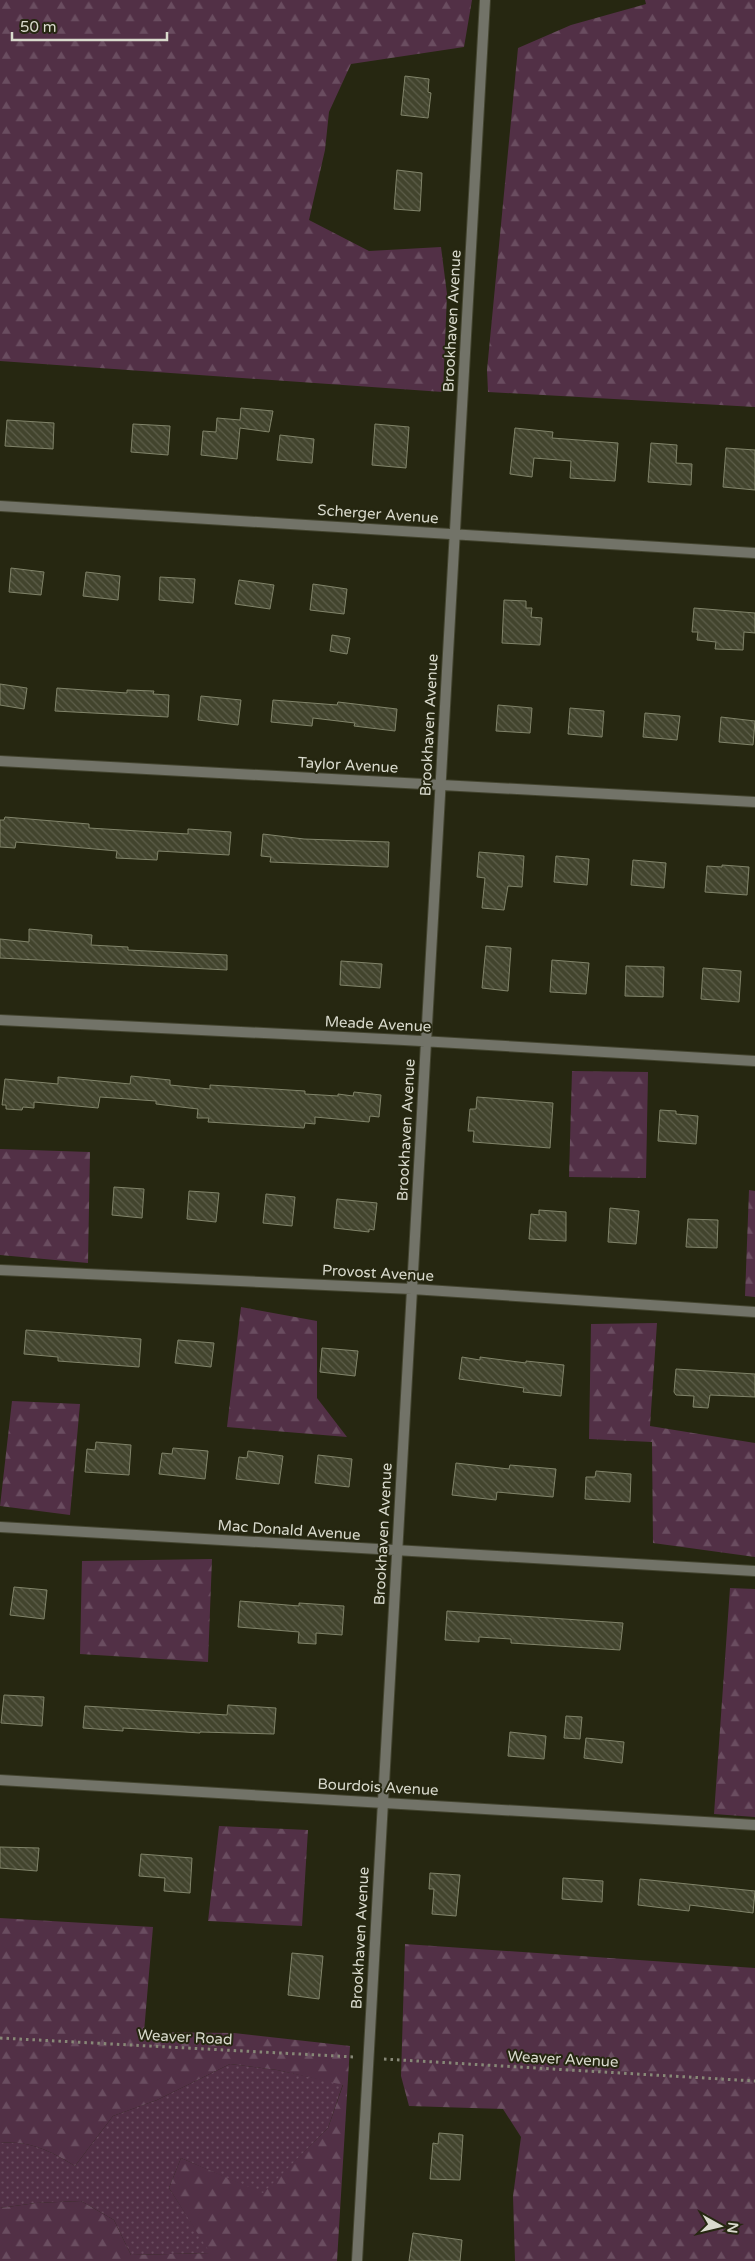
<svg xmlns="http://www.w3.org/2000/svg" width="755" height="2261" font-family="'Varela Round',sans-serif">
	<style>
		.grass { fill: url(#grass-dots) }
		.forest { fill: url(#forest-firs) }
		.building { fill: url(#building-back-hatch); stroke: #81846a }
		.lines { fill: none; stroke-linecap: round; stroke-linejoin: round }
		.minor-casing { stroke: #43442f; stroke-width: 12 }
		.path { stroke: #878877; stroke-width: 3; stroke-dasharray: 2.5 4; stroke-linecap: butt }
		.minor { stroke: #727368; stroke-width: 10 }
		.labels { text-anchor: middle; dominant-baseline: central; stroke-width: 4; stroke-linejoin: round; paint-order: stroke }
		.street-label { font-size: 15px; fill: #d9dacd; stroke: #262711 }
	</style>
	<defs>
		<pattern id="grass-dots" width="8" height="8" patternUnits="userSpaceOnUse" patternTransform="scale(1.25)"><rect width="8" height="8" fill="#523046"/><path d="M2 2h.1M6 6h.1" fill="none" stroke="#6a4d60" stroke-width="1.8" stroke-linecap="round"/></pattern>
		<pattern id="forest-firs" width="22" height="20" patternUnits="userSpaceOnUse" patternTransform="scale(1.25)"><rect width="22" height="20" fill="#523046"/><path d="M5 1l3.5 6h-7zM16 11l3.5 6h-7z" fill="#6a4d60"/></pattern>
		<pattern id="building-back-hatch" width="6" height="6" patternUnits="userSpaceOnUse" patternTransform="scale(1.25)"><rect width="6" height="6" fill="#42442d"/><path d="M-1 5l2 2M0 0l6 6M5-1l2 2" fill="none" stroke="#5d5e4a"/></pattern>
	</defs>
	<rect width="100%" height="100%" fill="#262711"/>
	<!-- grass -->
	<path class="grass" d="M 230,2064 L 277,2070 L 343,2084 L 328,2128 L 263,2194 L 181,2158 L 169,2188 L 211,2253 L 131,2255 L 114,2220 L 81,2201 L 36,2203 L 0,2208 L 0,2143 C 29,2140 51,2151 75,2166 L 113,2116 L 157,2100 Z"/>
	<!-- forest -->
	<path class="forest" d="M 0,0 L 472,0 L 464,47 L 351,64 L 329,112 L 325,150 L 309,220 L 369,251 L 441,247 L 447,294 L 443,392 L 0,361 Z
		M 645,0 L 755,0 L 755,407 L 488,392 L 487,370 L 518,48 L 571,25 L 646,4 Z
		M 572,1071 L 648,1072 L 646,1178 L 569,1177 Z
		M 0,1149 L 90,1152 L 88,1263 L 0,1255 Z
		M 749,1190 L 755,1191 L 755,1297 L 745,1296 Z
		M 241,1307 L 317,1321 L 317,1398 L 347,1437 L 227,1427 Z
		M 657,1323 L 650,1426 L 755,1443 L 755,1557 L 653,1543 L 652,1442 L 589,1439 L 591,1324 Z
		M 12,1401 L 80,1404 L 70,1515 L 0,1506 Z
		M 212,1559 L 208,1662 L 80,1654 L 82,1561 Z
		M 730,1588 L 755,1589 L 755,1817 L 714,1814 Z
		M 219,1826 L 308,1830 L 302,1926 L 208,1921 Z
		M 0,1918 L 153,1927 L 144,2032 L 234,2033 L 350,2046 L 337,2261 L 0,2261 L 0,2208 L 36,2203 L 81,2201 L 114,2220 L 131,2255 L 210,2253 L 169,2188 L 181,2158 L 263,2193 L 328,2128 L 343,2085 L 277,2070 L 230,2064 L 157,2100 L 113,2116 L 75,2166 C 51,2151 29,2140 0,2143 Z
		M 405,1944 L 755,1968 L 755,2261 L 515,2261 L 513,2196 L 521,2137 L 503,2109 L 409,2106 L 401,2076 Z"/>
	<!-- building -->
	<path class="building" d="M 405,76 L 429,79 L 428,92 L 431,93 L 428,118 L 401,115 Z
		M 397,170 L 422,173 L 420,211 L 394,209 Z
		M 241,408 L 273,411 L 269,432 L 240,428 L 237,459 L 201,455 L 203,431 L 216,432 L 217,418 L 240,420 Z
		M 7,420 L 54,423 L 53,449 L 5,446 Z
		M 133,424 L 170,426 L 168,455 L 131,452 Z
		M 375,424 L 409,427 L 406,468 L 372,465 Z
		M 515,428 L 553,432 L 552,438 L 618,443 L 615,481 L 570,478 L 571,461 L 534,458 L 532,477 L 510,474 Z
		M 280,435 L 314,439 L 312,463 L 277,460 Z
		M 651,443 L 677,445 L 676,463 L 692,464 L 691,485 L 648,482 Z
		M 726,448 L 755,450 L 755,490 L 723,487 Z
		M 11,568 L 44,572 L 41,595 L 9,592 Z
		M 86,572 L 120,576 L 118,600 L 83,596 Z
		M 160,577 L 195,579 L 193,603 L 159,600 Z
		M 239,580 L 274,585 L 270,609 L 235,604 Z
		M 313,584 L 347,589 L 344,614 L 310,610 Z
		M 504,600 L 526,601 L 526,608 L 532,608 L 531,617 L 542,618 L 540,645 L 502,643 Z
		M 694,608 L 755,613 L 755,633 L 744,632 L 743,650 L 715,649 L 716,642 L 697,640 L 698,632 L 692,632 Z
		M 332,635 L 350,638 L 347,654 L 330,651 Z
		M 0,684 L 27,688 L 24,709 L 0,705 Z
		M 57,688 L 127,693 L 127,690 L 154,691 L 153,694 L 169,695 L 168,717 L 55,711 Z
		M 201,696 L 241,700 L 238,725 L 198,720 Z
		M 273,700 L 337,705 L 338,702 L 397,709 L 395,731 L 354,726 L 355,723 L 313,718 L 312,726 L 271,722 Z
		M 498,705 L 532,708 L 530,733 L 496,731 Z
		M 570,708 L 604,711 L 602,737 L 568,734 Z
		M 645,713 L 680,716 L 677,740 L 643,737 Z
		M 721,717 L 755,721 L 753,745 L 719,742 Z
		M 5,817 L 89,824 L 89,828 L 188,834 L 188,829 L 231,832 L 229,855 L 158,851 L 157,860 L 116,858 L 117,851 L 16,842 L 15,848 L 0,847 L 0,820 L 4,820 Z
		M 263,834 L 304,839 L 389,842 L 388,867 L 270,862 L 271,857 L 261,856 Z
		M 479,852 L 524,856 L 522,887 L 508,886 L 504,910 L 482,908 L 485,878 L 477,877 Z
		M 556,856 L 589,859 L 587,885 L 554,882 Z
		M 633,860 L 666,863 L 664,888 L 631,885 Z
		M 722,865 L 749,867 L 747,895 L 705,892 L 707,866 L 722,867 Z
		M 29,929 L 92,935 L 91,945 L 128,947 L 128,950 L 227,955 L 227,970 L 0,958 L 0,939 L 29,942 Z
		M 486,946 L 511,948 L 508,991 L 482,988 Z
		M 552,960 L 589,963 L 586,994 L 550,992 Z
		M 341,961 L 382,964 L 380,988 L 340,985 Z
		M 626,966 L 664,967 L 663,997 L 625,996 Z
		M 703,968 L 741,971 L 739,1002 L 701,999 Z
		M 131,1076 L 170,1080 L 170,1085 L 210,1089 L 210,1085 L 305,1091 L 305,1094 L 338,1096 L 338,1094 L 353,1096 L 354,1092 L 381,1095 L 379,1117 L 370,1116 L 369,1122 L 315,1117 L 315,1124 L 305,1123 L 304,1128 L 208,1122 L 209,1118 L 197,1118 L 198,1109 L 156,1104 L 156,1101 L 100,1097 L 98,1108 L 34,1102 L 34,1108 L 23,1107 L 22,1110 L 6,1109 L 6,1105 L 2,1105 L 5,1079 L 58,1084 L 58,1077 L 130,1084 Z
		M 477,1097 L 553,1103 L 550,1148 L 473,1142 L 474,1131 L 468,1131 L 470,1109 L 476,1109 Z
		M 660,1110 L 676,1111 L 676,1114 L 698,1116 L 696,1144 L 658,1141 Z
		M 114,1187 L 144,1189 L 142,1218 L 112,1215 Z
		M 189,1191 L 219,1193 L 216,1222 L 187,1219 Z
		M 266,1194 L 295,1197 L 292,1226 L 263,1223 Z
		M 337,1199 L 377,1203 L 374,1230 L 369,1229 L 369,1232 L 334,1228 Z
		M 610,1208 L 639,1211 L 636,1244 L 608,1242 Z
		M 539,1210 L 566,1212 L 566,1241 L 529,1239 L 531,1214 L 539,1215 Z
		M 688,1219 L 718,1220 L 717,1248 L 686,1247 Z
		M 26,1330 L 141,1339 L 139,1367 L 58,1361 L 58,1357 L 24,1354 Z
		M 178,1340 L 214,1343 L 211,1367 L 175,1363 Z
		M 322,1348 L 358,1351 L 355,1376 L 320,1372 Z
		M 462,1357 L 480,1360 L 480,1357 L 526,1363 L 526,1361 L 564,1365 L 561,1396 L 523,1392 L 524,1388 L 459,1379 Z
		M 676,1369 L 755,1374 L 755,1397 L 710,1395 L 708,1408 L 693,1407 L 694,1396 L 676,1395 L 674,1392 Z
		M 96,1442 L 131,1445 L 129,1475 L 85,1472 L 87,1449 L 95,1450 Z
		M 173,1448 L 208,1451 L 205,1479 L 159,1474 L 162,1453 L 172,1454 Z
		M 248,1451 L 283,1456 L 279,1484 L 236,1479 L 239,1457 L 247,1458 Z
		M 318,1455 L 352,1459 L 349,1487 L 315,1483 Z
		M 456,1463 L 509,1469 L 510,1465 L 556,1469 L 553,1497 L 497,1492 L 496,1500 L 452,1495 Z
		M 596,1471 L 631,1474 L 630,1502 L 585,1499 L 586,1477 L 595,1477 Z
		M 14,1587 L 47,1590 L 44,1619 L 10,1615 Z
		M 240,1601 L 299,1606 L 299,1603 L 344,1606 L 342,1635 L 316,1633 L 316,1644 L 298,1643 L 299,1632 L 238,1627 Z
		M 447,1611 L 623,1623 L 620,1650 L 511,1643 L 511,1639 L 479,1637 L 479,1642 L 445,1640 Z
		M 4,1695 L 44,1697 L 42,1726 L 1,1723 Z
		M 228,1705 L 276,1708 L 274,1734 L 200,1732 L 200,1733 L 123,1728 L 123,1731 L 83,1728 L 85,1706 L 227,1715 Z
		M 566,1716 L 582,1717 L 580,1739 L 564,1738 Z
		M 510,1732 L 546,1736 L 544,1759 L 508,1756 Z
		M 586,1738 L 624,1742 L 622,1763 L 584,1758 Z
		M 0,1847 L 39,1848 L 37,1871 L 0,1868 Z
		M 141,1854 L 192,1858 L 190,1893 L 164,1891 L 165,1878 L 139,1876 Z
		M 430,1873 L 460,1875 L 456,1916 L 432,1914 L 434,1889 L 429,1889 Z
		M 563,1878 L 603,1881 L 602,1902 L 562,1899 Z
		M 640,1879 L 755,1891 L 753,1913 L 690,1905 L 689,1911 L 638,1905 Z
		M 292,1953 L 323,1956 L 319,1999 L 288,1995 Z
		M 439,2133 L 463,2135 L 460,2180 L 430,2179 L 433,2143 L 438,2144 Z
		M 413,2233 L 462,2240 L 460,2261 L 409,2261 Z"/>
	<g class="lines">
		<defs>
			<path id="minor" d="M 0,506 L 755,553
				M 0,761 L 755,802
				M 0,1020 L 404,1040 L 755,1061
				M 0,1270 L 412,1289 L 755,1312
				M 0,1527 L 755,1571
				M 0,1780 L 755,1825
				M 357,2261 L 485,0"/>
		</defs>
		<!-- minor casing -->
		<use href="#minor" class="minor-casing"/>
		<!-- path -->
		<path class="path" d="M 0,2038 L 355,2057
			M 384,2059 L 755,2081"/>
		<!-- minor -->
		<use href="#minor" class="minor"/>
	</g>
	<g class="labels">
		<!-- street labels -->
		<g class="street-label">
			<text transform="translate(452 321) rotate(-87)">Brookhaven Avenue</text>
			<text transform="translate(378 514) rotate(4)">Scherger Avenue</text>
			<text transform="translate(429 725) rotate(-87)">Brookhaven Avenue</text>
			<text transform="translate(348 765) rotate(3)">Taylor Avenue</text>
			<text transform="translate(378 1024) rotate(3)">Meade Avenue</text>
			<text transform="translate(406 1130) rotate(-87)">Brookhaven Avenue</text>
			<text transform="translate(378 1273) rotate(3)">Provost Avenue</text>
			<text transform="translate(289 1530) rotate(4)">Mac Donald Avenue</text>
			<text transform="translate(383 1534) rotate(-87)">Brookhaven Avenue</text>
			<text transform="translate(378 1787) rotate(3)">Bourdois Avenue</text>
			<text transform="translate(360 1938) rotate(-87)">Brookhaven Avenue</text>
			<text transform="translate(185 2037) rotate(3)">Weaver Road</text>
			<text transform="translate(563 2059) rotate(3)">Weaver Avenue</text>
		</g>
	</g>
	<!-- north arrow -->
	<g transform="translate(720 2226) rotate(98)" stroke="#262711" stroke-width="4" paint-order="stroke">
	<path d="M0-4L9 19L0 12L-9 19Z" fill="#d9dacd"/>
	<text y="-8" font-size="14" font-weight="bold" text-anchor="middle" fill="#d9dacd">N</text>
	</g>
	<!-- scale -->
	<path d="M12 32v8h155v-8" fill="none" stroke="#d9dacd" stroke-width="2.5"/>
	<text x="20" y="32" font-size="15" fill="#d9dacd" stroke="#262711" stroke-width="4" paint-order="stroke">50 m</text>
</svg>
